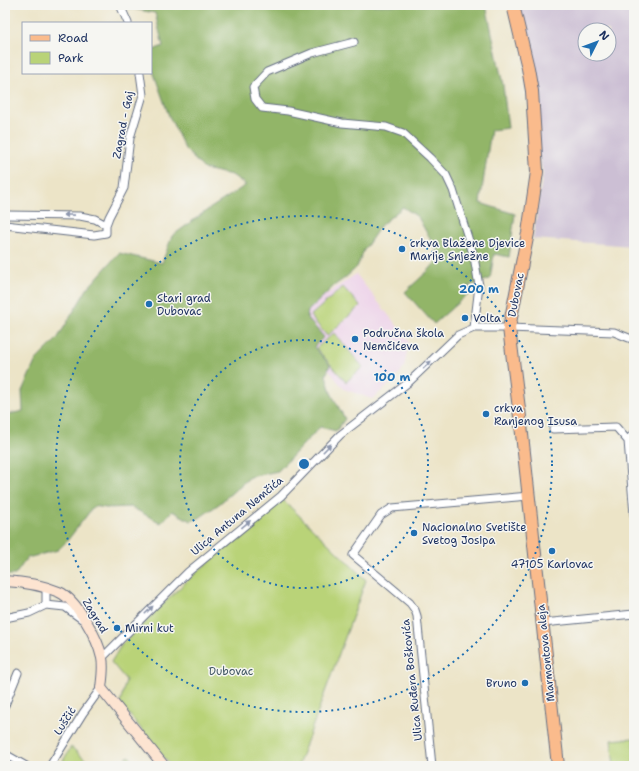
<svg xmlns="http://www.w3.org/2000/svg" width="639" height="771" font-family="'Shantell Sans',sans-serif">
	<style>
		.built { fill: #edd1e9 }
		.industrial { fill: #ccbfd4; fill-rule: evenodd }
		.green { fill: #b9d378; stroke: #6a816b }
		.forest { fill: #92b568; stroke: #567263 }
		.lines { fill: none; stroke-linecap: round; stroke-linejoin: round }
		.street-casing { stroke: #646e83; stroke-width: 9 }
		.secondary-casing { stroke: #646e83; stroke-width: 12 }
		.primary-casing { stroke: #646e83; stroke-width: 14 }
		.street { stroke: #fff; stroke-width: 7 }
		.secondary { stroke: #fde4d1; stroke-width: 10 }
		.primary { stroke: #fabb8c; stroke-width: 12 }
		.oneway { fill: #8d97ae }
		.ring { fill: none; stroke: #1f6fb2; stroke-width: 2; stroke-dasharray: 2 4 }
		.poi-dot { fill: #1f6fb2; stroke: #f6f6f2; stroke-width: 1.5 }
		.labels { text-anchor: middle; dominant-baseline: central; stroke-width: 3; stroke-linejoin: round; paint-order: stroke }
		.street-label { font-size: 11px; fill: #1b2f5e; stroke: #f6f6f2 }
		.poi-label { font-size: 11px; fill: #1b2f5e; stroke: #f6f6f2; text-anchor: start }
		.park-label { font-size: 11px; fill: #425864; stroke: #f6f6f2 }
		.centre { fill: #1f6fb2; stroke: #f6f6f2; stroke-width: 2 }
		.ring-label { font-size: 12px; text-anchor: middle; font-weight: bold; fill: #1f6fb2; stroke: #f6f6f2; stroke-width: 3; stroke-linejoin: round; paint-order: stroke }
	</style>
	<rect width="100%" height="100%" fill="#f6f6f2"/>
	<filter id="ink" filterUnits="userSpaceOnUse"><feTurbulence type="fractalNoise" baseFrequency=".025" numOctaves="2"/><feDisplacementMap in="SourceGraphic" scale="8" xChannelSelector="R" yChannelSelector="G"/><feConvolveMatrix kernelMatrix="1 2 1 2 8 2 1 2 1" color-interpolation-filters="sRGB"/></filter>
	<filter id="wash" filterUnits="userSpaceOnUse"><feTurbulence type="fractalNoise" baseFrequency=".012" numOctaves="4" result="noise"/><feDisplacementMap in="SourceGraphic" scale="16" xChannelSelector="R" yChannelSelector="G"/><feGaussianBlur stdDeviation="0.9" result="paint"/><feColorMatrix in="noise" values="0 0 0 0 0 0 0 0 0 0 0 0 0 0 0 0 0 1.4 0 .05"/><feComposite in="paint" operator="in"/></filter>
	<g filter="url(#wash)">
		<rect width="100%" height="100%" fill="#ece4c7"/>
		<!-- built -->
		<path class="built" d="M 356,274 L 409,341 L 404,368 L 389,385 L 372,399 L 344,389 L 301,336 L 298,314 Z"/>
		<!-- industrial -->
		<path class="industrial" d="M 517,5 L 634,5 L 634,246 L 533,239 L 543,173 L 539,157 ZM 585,30 L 609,30 L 609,54 L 585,54 Z"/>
		<!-- green -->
		<path class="green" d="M 343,287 L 360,306 L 327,336 L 310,316 Z
			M 334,333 L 363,367 L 346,382 L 316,348 Z
			M 283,500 L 366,580 L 298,766 L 171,766 L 120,703 L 126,680 L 111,662 L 122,644 L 192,576 Z
			M 634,738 L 634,765 L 614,766 L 611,740 Z
			M 71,747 L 93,766 L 60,766 Z
			M 129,756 L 137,766 L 115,766 Z"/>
		<!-- forest -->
		<path class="forest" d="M 126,5 L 486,5 L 503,85 L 508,128 L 491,130 L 480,203 L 515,214 L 509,257 L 494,254 L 490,279 L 469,286 L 471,291 L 434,324 L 405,292 L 429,270 L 440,257 L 418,217 L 403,207 L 381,225 L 364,250 L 357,267 L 345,278 L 335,285 L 308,311 L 307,318 L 324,337 L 314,347 L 330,365 L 326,375 L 331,393 L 345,419 L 336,431 L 320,427 L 278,471 L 250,477 L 219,504 L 199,518 L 191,521 L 172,511 L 161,523 L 131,507 L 106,508 L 94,506 L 67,541 L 58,550 L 27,558 L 15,575 L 5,575 L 5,415 L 23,411 L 22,391 L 36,360 L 57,339 L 87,289 L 119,253 L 162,263 L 172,236 L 206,211 L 246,185 L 232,175 L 204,169 L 185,149 L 169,116 L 158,85 L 151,65 L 151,51 L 163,46 L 155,13 L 128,8 Z"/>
	</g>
	<g filter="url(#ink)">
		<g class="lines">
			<defs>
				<path id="street" d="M 120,5 L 128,23
					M 354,42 L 312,53 L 267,72 L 253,87 L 255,99 L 262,108 L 288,111 L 342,123 L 386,127 L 403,133 L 430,158 L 446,175 L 453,190 L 474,257 L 479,286 L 474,328
					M 5,215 L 80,216 L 95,219 L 106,225
					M 5,225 L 94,235 L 106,233 L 106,225 L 109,217 L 124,188 L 130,138 L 143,95 L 140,73
					M 553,429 L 616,427 L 628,441
					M 634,432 L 628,441 L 634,515
					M 46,605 L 65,607 L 83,620
					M 5,618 L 29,613 L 46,605 L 46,588
					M 543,623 L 634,614
					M 102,658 L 188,572 L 281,496 L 340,435 L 409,382 L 458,335 L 474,328 L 509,328 L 614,332 L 634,340
					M 5,705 L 18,673
					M 5,754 L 26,766
					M 50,766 L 83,713 L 101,688
					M 432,766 L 417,616 L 415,610 L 410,603 L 353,555 L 381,515 L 392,508 L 529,496"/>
				<path id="secondary" d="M 5,581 C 23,582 42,585 59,592 C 77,600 98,639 102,658 C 104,667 102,679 101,688 L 164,766"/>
				<path id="primary" d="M 513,5 L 528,68 L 532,91 L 537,172 L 528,233 L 509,328 L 521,425 L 558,766"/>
			</defs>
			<!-- street casing -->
			<use href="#street" class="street-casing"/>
			<!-- secondary casing -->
			<use href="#secondary" class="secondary-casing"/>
			<!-- primary casing -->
			<use href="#primary" class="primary-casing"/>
			<!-- street -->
			<use href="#street" class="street"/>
			<!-- secondary -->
			<use href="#secondary" class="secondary"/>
			<!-- primary -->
			<use href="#primary" class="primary"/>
		</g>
		<!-- one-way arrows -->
		<defs><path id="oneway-solid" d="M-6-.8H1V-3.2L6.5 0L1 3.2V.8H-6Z"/></defs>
		<g class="oneway">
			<use href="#oneway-solid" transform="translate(69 215) rotate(-179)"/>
			<use href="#oneway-solid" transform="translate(427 365) rotate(-44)"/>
			<use href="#oneway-solid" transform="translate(327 448) rotate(-46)"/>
			<use href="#oneway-solid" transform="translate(246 524) rotate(-39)"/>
			<use href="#oneway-solid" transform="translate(149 610) rotate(-45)"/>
		</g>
	</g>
	<!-- distance rings -->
	<g class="ring">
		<circle cx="304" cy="464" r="124"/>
		<circle cx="304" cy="464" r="248"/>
	</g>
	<!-- markers -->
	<g class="poi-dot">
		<circle cx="402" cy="249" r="4"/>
		<circle cx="149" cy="304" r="4"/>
		<circle cx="465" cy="318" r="4"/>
		<circle cx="355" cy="339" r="4"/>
		<circle cx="486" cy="414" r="4"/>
		<circle cx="414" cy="533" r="4"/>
		<circle cx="552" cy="551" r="4"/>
		<circle cx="117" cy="628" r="4"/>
		<circle cx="525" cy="683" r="4"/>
	</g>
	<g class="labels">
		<!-- street labels -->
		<g class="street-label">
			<text transform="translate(123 125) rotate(-79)">Zagrad - Gaj</text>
			<text transform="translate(516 295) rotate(-79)">Dubovac</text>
			<text transform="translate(237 516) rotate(-40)">Ulica Antuna Nemčića</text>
			<text transform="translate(95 616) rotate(59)">Zagrad</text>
			<text transform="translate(546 653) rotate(-96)">Marmontova aleja</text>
			<text transform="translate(412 680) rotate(-96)">Ulica Ruđera Boškovića</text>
			<text transform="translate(65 721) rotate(-58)">Luščić</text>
		</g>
		<!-- poi labels -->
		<g class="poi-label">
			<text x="410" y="243">crkva Blažene Djevice<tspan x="410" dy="13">Marije Snježne</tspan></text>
			<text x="157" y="298">Stari grad<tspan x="157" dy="13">Dubovac</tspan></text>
			<text x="473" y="318">Volta</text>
			<text x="363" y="333">Područna škola<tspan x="363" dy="13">Nemčićeva</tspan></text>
			<text x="494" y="408">crkva<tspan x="494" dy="13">Ranjenog Isusa</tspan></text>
			<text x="422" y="527">Nacionalno Svetište<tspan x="422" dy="13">Svetog Josipa</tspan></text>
			<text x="552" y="564" text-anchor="middle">47105 Karlovac</text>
			<text x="125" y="628">Mirni kut</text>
			<text x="517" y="683" text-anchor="end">Bruno</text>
		</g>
		<!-- park labels -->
		<g class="park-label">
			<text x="231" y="671">Dubovac</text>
		</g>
	</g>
	<circle cx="304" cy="464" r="6" class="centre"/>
	<g class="ring-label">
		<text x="479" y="293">200 m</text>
		<text x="392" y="381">100 m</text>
	</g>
	<!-- margin -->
	<rect width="639" height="771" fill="none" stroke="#f6f6f2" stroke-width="20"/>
	<!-- legend -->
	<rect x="22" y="22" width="130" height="52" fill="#f6f6f2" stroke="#9ea6b7"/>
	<rect x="30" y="35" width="20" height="6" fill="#fabb8c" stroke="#9ea6b7"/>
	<text x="58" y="42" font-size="12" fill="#1b2f5e">Road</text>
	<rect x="30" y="52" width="20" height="12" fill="#b9d378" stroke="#9ea6b7"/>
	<text x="58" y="62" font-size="12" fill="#1b2f5e">Park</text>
	<!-- north arrow -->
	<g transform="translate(597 42) rotate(48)"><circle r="19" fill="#f6f6f2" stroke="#9ea6b7"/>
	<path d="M0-3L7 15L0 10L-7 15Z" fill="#1f6fb2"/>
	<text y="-6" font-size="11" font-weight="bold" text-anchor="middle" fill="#1b2f5e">N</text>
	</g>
</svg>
